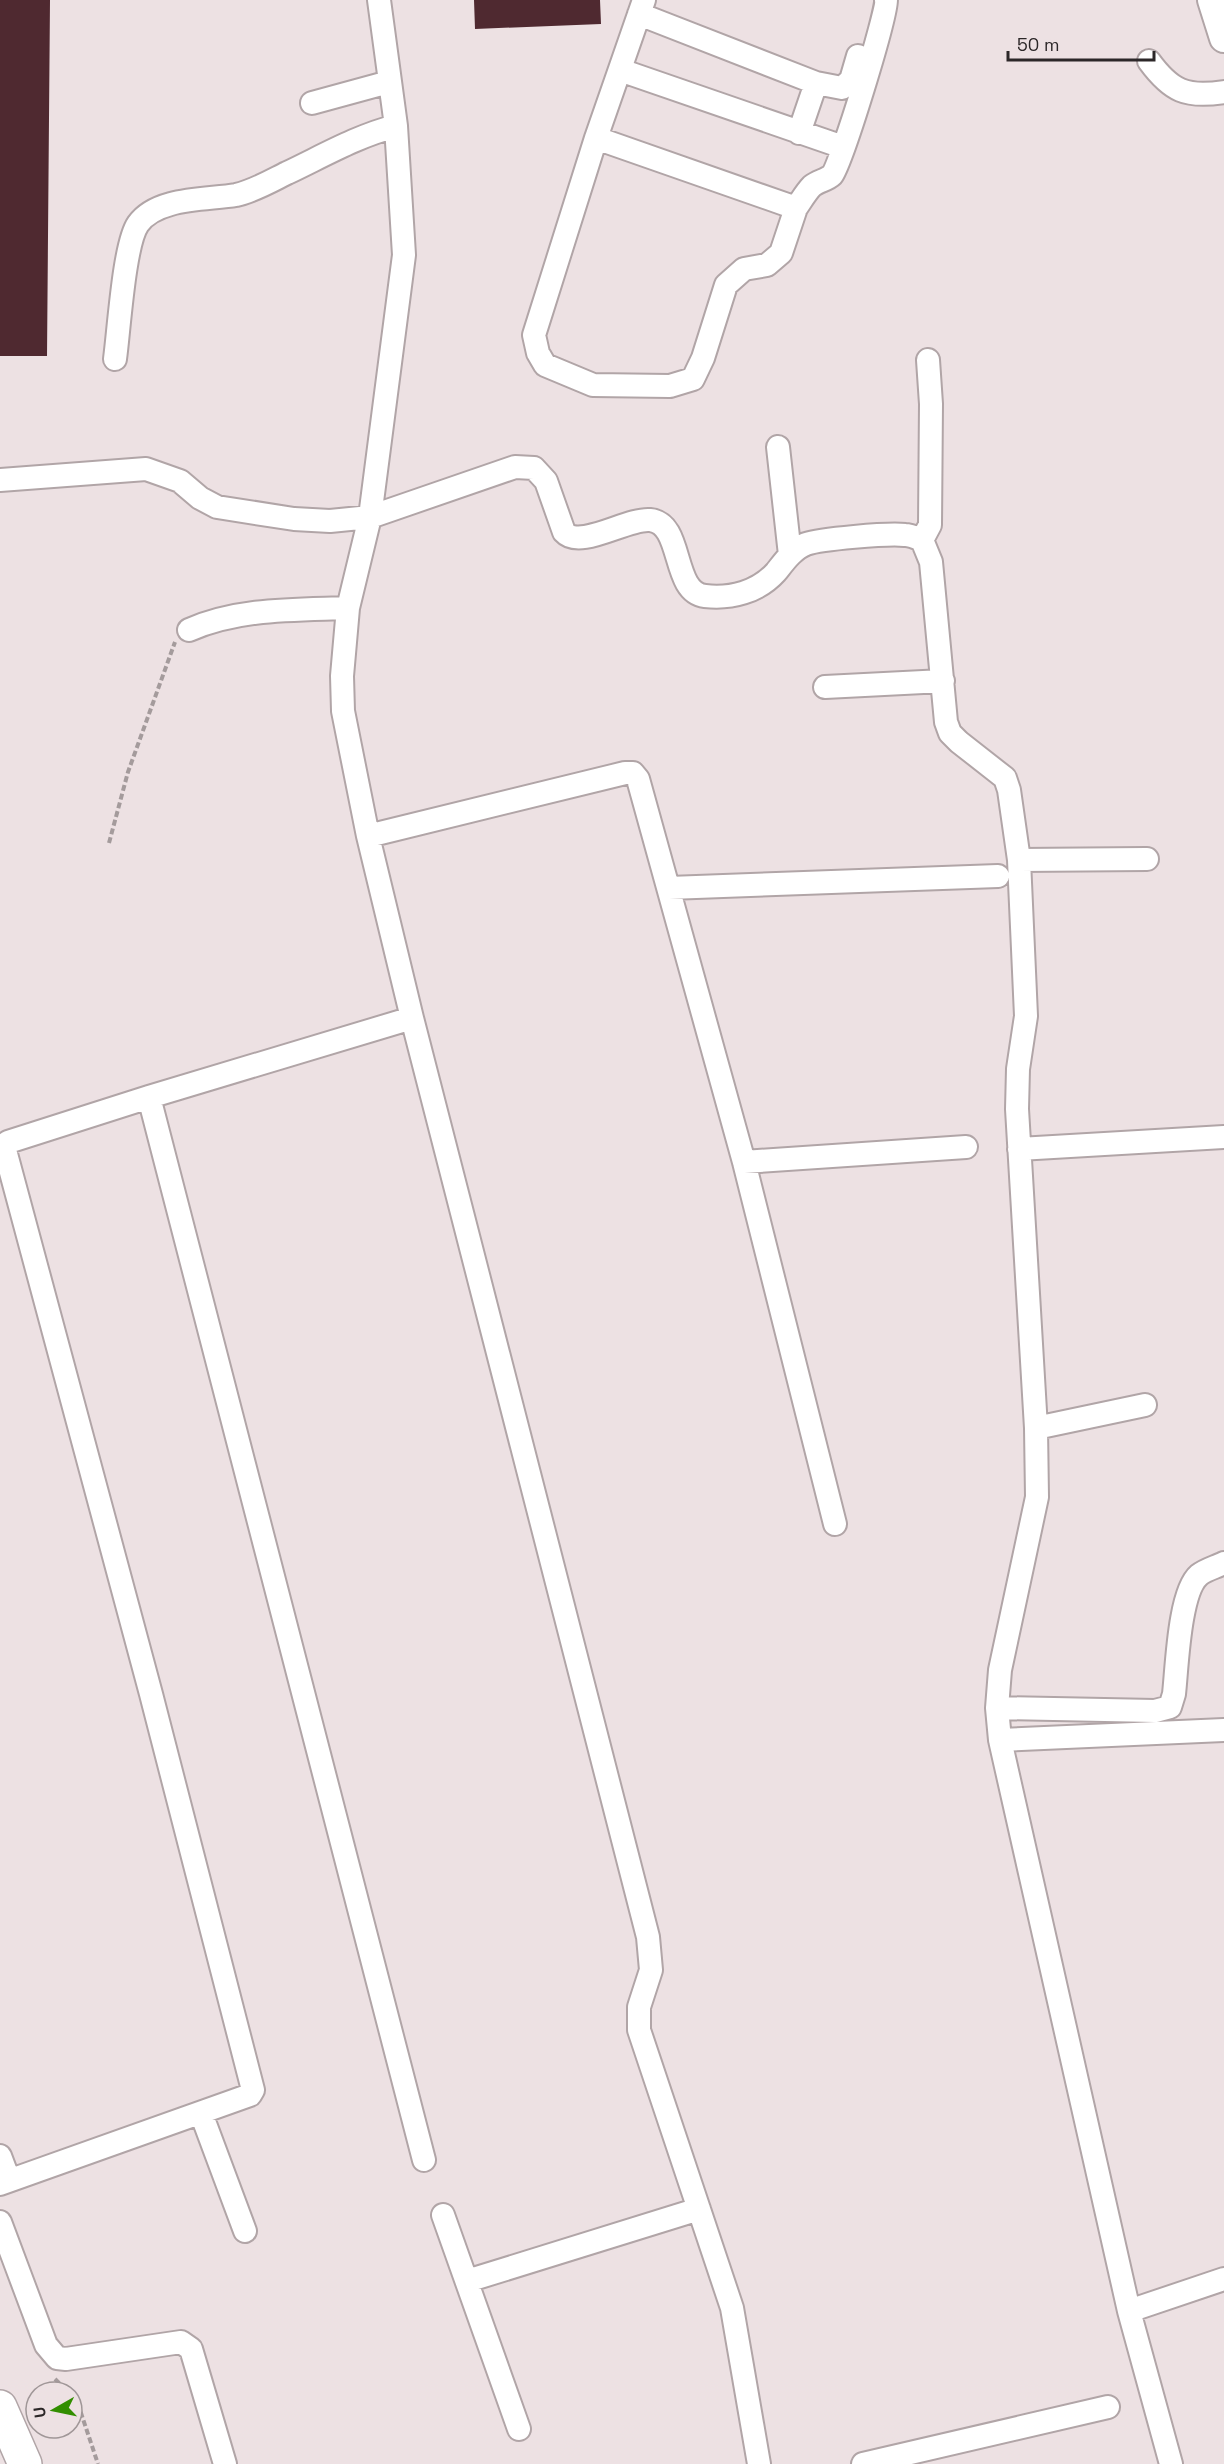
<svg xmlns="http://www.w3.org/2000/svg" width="1224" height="2464" font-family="'Space Grotesk',sans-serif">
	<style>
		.building { fill: #4f2930 }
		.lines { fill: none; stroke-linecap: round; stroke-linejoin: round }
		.minor-casing { stroke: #b1a5a7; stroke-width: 26 }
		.major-casing { stroke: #b1a5a7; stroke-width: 32 }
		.highway-casing { stroke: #b1a5a7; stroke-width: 36 }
		.path { stroke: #a49b9c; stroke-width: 4; stroke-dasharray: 6 3; stroke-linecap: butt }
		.minor { stroke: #fff; stroke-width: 22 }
		.major { stroke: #fff; stroke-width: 28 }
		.highway { stroke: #fff; stroke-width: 33 }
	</style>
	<rect width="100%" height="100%" fill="#ede1e3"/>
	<!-- building -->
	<path class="building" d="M 0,0 L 50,0 L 47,356 L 0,356 Z
		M 474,0 L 600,0 L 601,24 L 475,29 Z"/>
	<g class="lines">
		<defs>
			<path id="minor" d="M 379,0 L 396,126 L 404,255 L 370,517 L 348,608 L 342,676 L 343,711 L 368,836 L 412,1018 L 648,1937 L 651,1970 L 639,2007 L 639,2030 L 732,2308 L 759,2464
				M 644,0 L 596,138 L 534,335 L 538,353 L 545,365 L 593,385 L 670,386 L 693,379 L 703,358 L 726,285 L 744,269 L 767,265 L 781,253 L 796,208
				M 639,14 L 816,83 L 842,88 L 851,80 L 858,56
				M 1149,61 C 1171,91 1186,98 1224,92
				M 620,70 L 843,147
				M 312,103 L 389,82
				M 799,133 L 816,83
				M 596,138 L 796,208 C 801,201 806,192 812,186 C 818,181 827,180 832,175 C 841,165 888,11 886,0
				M 115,359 C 119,330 124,244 138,224 C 157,197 207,200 236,195 C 254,191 271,181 287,173 C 323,156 357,136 396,126
				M 778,447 L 790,555
				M 0,480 L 146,469 L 180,481 L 200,498 L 217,507 L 294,519 L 330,521 L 370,517 L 515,467 L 534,468 L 546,481 L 564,532 C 580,550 627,518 650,520 C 684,523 671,592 705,596 C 731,599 758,592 776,572 C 784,562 793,549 806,544 C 820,539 888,533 905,535 C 911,535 917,538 922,540 L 931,562 L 946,722 L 950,733 L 959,742 L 1005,778 L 1009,790 L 1019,860 L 1026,1016 L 1018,1069 L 1017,1109 L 1036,1428 L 1037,1497 L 1000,1670 L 997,1708 L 1000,1740 L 1129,2311 L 1171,2464
				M 922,540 L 930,525 L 931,404 L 928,360
				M 189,630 C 239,608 295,610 348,608
				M 825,687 L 943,681
				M 368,836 L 625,773 L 633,773 L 638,779 L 744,1162 L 835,1524
				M 1019,860 L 1147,859
				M 669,888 L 998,876
				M 149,1097 L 424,2160
				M 1019,1149 L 1224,1137
				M 744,1162 L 966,1147
				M 1036,1428 L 1145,1405
				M 997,1708 L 1155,1711 L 1170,1707 L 1174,1694 C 1177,1668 1179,1592 1199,1575 C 1205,1570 1216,1567 1224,1563
				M 1000,1740 L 1224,1730
				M 201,2113 L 245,2231
				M 0,2156 L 9,2180
				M 0,2184 L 250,2095 L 253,2090 L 151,1694 L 5,1150 L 8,1142 L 149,1097 L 412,1018
				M 443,2215 L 519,2429
				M 0,2222 L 46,2345 L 57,2358 L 66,2359 L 181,2342 L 191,2349 L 225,2464
				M 467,2281 L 699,2209
				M 1129,2311 L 1224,2279
				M 863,2464 L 1108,2407"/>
			<path id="major" d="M 1212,0 L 1224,38"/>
			<path id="highway" d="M 0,2407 L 25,2464"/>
		</defs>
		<!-- minor casing -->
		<use href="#minor" class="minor-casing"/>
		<!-- major casing -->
		<use href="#major" class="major-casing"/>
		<!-- highway casing -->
		<use href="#highway" class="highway-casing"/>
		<!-- path -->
		<path class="path" d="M 109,843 L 128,772 L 175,642
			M 55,2379 L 68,2392
			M 72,2396 L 81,2413 L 98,2464"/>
		<!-- minor -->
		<use href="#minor" class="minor"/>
		<!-- major -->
		<use href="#major" class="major"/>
		<!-- highway -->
		<use href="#highway" class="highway"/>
	</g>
	<!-- north arrow -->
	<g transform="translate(54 2410) rotate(261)"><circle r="28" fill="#ede1e3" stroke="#a09798" stroke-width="1.5"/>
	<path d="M0-4.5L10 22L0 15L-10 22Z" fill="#328e00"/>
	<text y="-9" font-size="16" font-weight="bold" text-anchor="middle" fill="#2c2728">U</text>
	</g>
	<!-- scale -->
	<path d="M1008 51v9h146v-9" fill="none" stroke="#2c2728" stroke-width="3"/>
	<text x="1017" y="51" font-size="18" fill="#2c2728" stroke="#ede1e3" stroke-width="4.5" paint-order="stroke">50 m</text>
</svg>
